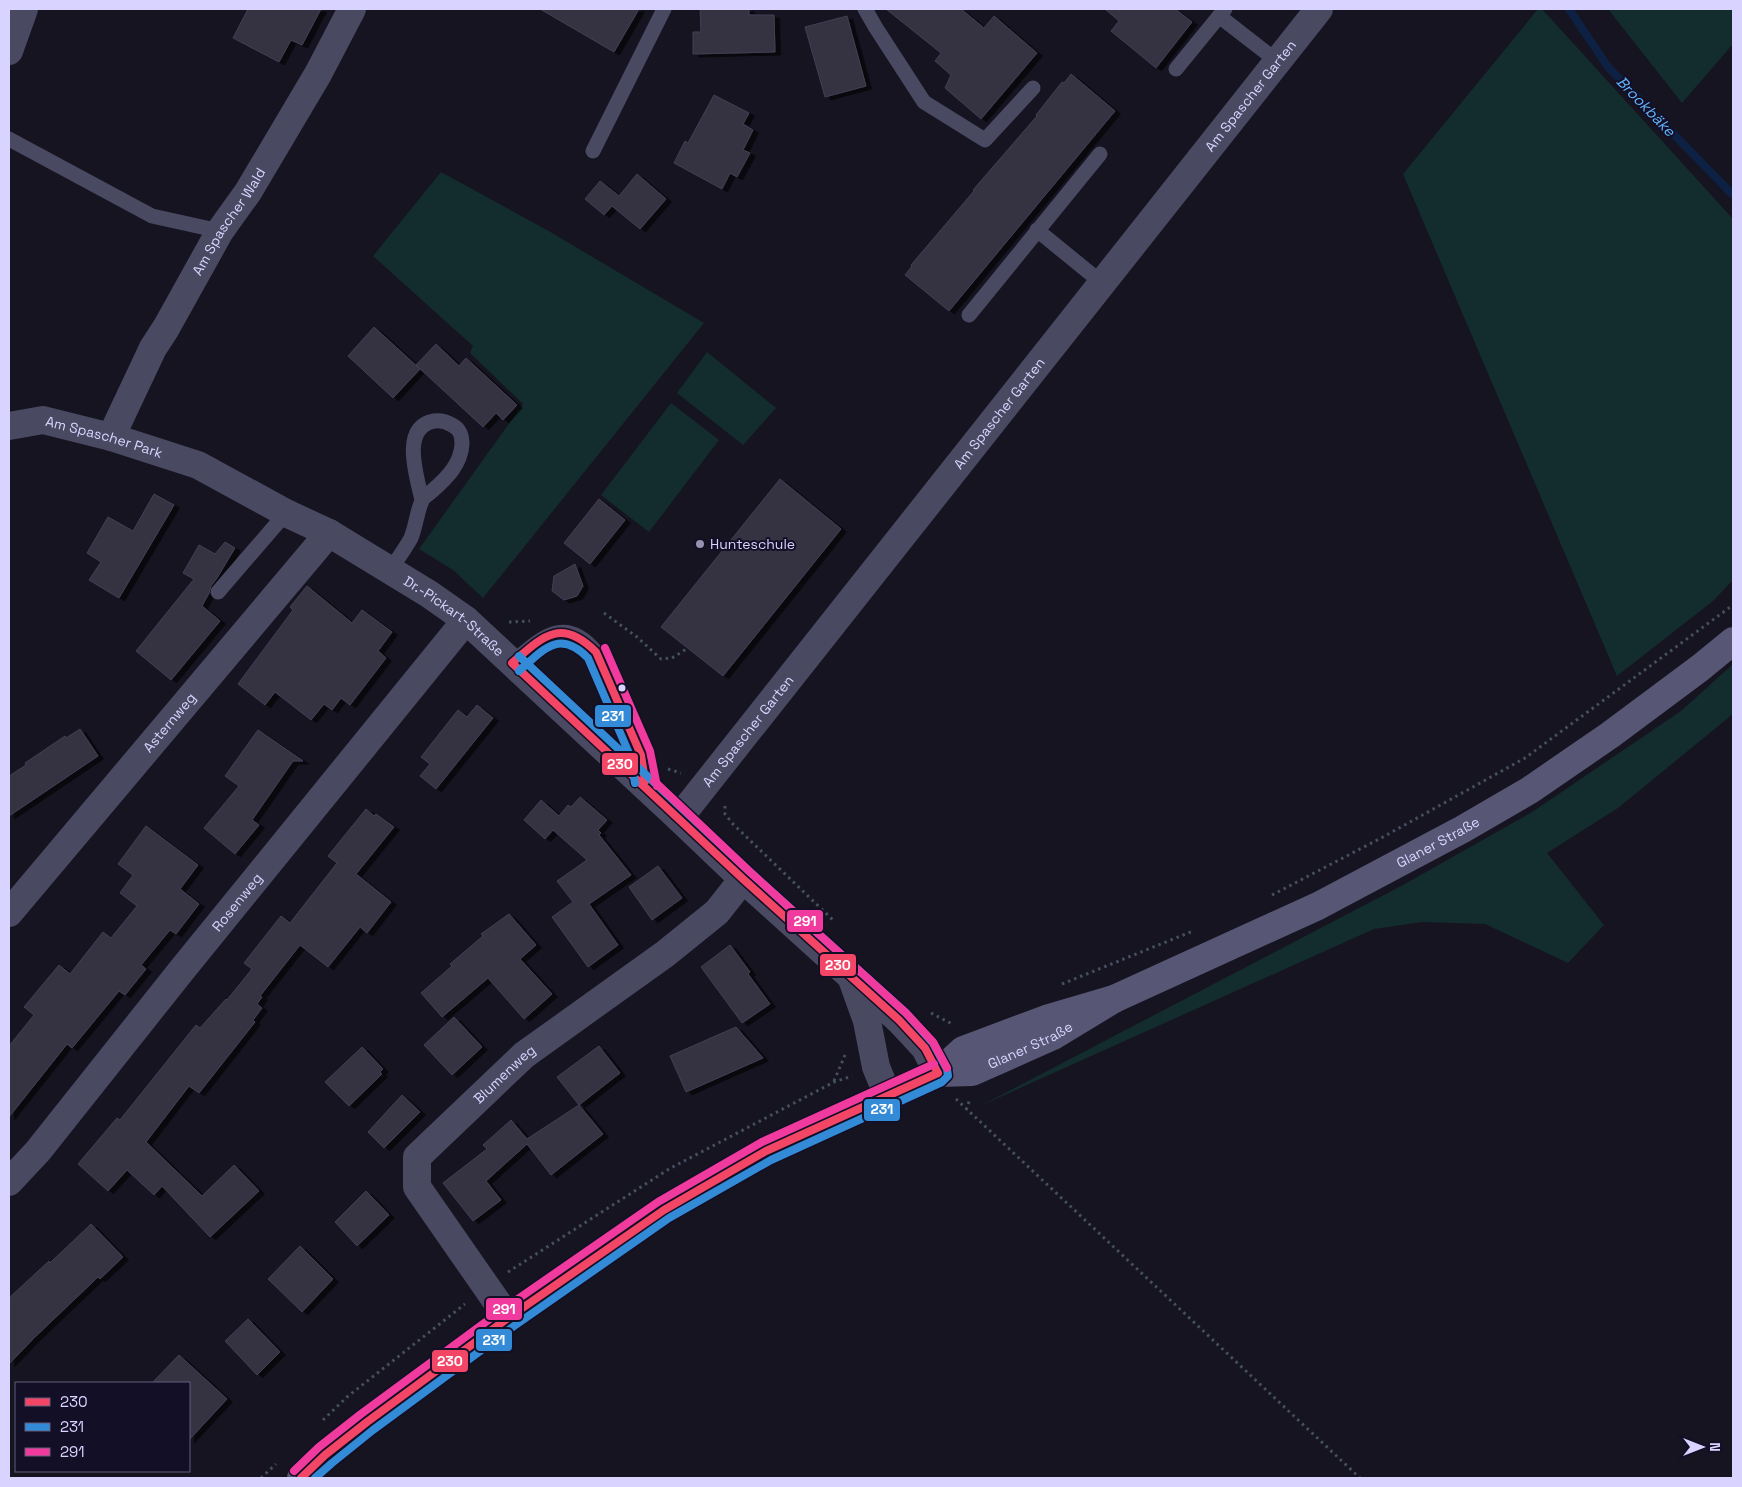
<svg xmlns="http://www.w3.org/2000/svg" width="1742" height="1487" font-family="'Space Grotesk',sans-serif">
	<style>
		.green { fill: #132c2d }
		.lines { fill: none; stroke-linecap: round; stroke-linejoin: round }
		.stream { stroke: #0d2144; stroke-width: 8 }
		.building { fill: #343243; stroke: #433f54; filter: url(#shadow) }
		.path { stroke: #44505f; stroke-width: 3; stroke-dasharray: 2.5 4; stroke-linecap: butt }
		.lane { stroke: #4a4962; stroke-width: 15 }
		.street { stroke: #4a4962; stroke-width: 28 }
		.secondary { stroke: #575674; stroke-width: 28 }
		.bus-1-casing { stroke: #130f26; stroke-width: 11 }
		.bus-2-casing { stroke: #130f26; stroke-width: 11 }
		.bus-3-casing { stroke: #130f26; stroke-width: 11 }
		.bus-1 { stroke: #f34667; stroke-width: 8 }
		.bus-2 { stroke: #338bd7; stroke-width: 8 }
		.bus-3 { stroke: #f13a9d; stroke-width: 8 }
		.poi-dot { fill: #9591b1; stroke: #130f26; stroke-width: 2 }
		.bus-dot { fill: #d9d4ff; stroke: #130f26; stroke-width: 2 }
		.labels { text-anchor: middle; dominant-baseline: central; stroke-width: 4; stroke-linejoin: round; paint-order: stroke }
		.street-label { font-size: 14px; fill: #d9d4ff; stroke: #130f26 }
		.poi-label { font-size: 14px; fill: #d9d4ff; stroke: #130f26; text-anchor: start }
		.water-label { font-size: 15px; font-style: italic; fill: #62b6ff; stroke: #130f26 }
		.line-badge { stroke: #130f26; stroke-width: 2 }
		.badge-label { font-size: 14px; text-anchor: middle; font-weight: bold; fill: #fff }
	</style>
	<defs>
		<filter id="shadow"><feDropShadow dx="5.5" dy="3" stdDeviation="0" flood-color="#0009"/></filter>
	</defs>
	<rect width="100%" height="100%" fill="#161421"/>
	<!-- green -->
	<path class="green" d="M 1538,9 L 1542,9 L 1733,219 L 1733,580 L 1713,601 L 1617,676 L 1403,174 Z
		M 1608,9 L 1733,9 L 1733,44 L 1682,103 Z
		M 441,172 L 547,230 L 704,323 L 483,598 L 453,570 L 419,549 L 523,404 L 470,353 L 473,346 L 373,256 Z
		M 707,352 L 776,408 L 743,445 L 677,393 Z
		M 671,403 L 719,440 L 649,532 L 601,495 Z
		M 1733,664 L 1733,714 L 1618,808 L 1547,853 L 1604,925 L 1568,963 L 1485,924 L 1422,922 L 1374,929 L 980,1106 L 1403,885 L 1532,812 L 1681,711 Z"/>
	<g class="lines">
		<!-- stream -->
		<path class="stream" d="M 1569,9 L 1608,67 L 1733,195"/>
	</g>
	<!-- building -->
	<path class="building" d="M 248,9 L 321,9 L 302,45 L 291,40 L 279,62 L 233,38 Z
		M 540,9 L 639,9 L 614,52 Z
		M 700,9 L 749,9 L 749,15 L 774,15 L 775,52 L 693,54 L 693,32 L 701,32 Z
		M 886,9 L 961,9 L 984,28 L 994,16 L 1037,53 L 981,119 L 945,88 L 951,75 L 935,61 L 941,53 Z
		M 1105,9 L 1175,9 L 1192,22 L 1156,68 L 1111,31 L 1119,21 Z
		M 847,16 L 866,86 L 825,97 L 805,27 Z
		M 1071,74 L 1115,111 L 949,311 L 905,275 L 912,266 L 911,265 L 974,191 L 973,190 L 1037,116 L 1036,115 L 1062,82 L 1064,83 Z
		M 714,95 L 749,113 L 743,124 L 753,130 L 743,150 L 750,153 L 737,177 L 730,173 L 722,189 L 674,163 L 685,141 L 688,143 Z
		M 637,174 L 666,199 L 640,229 L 612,206 L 604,215 L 585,199 L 600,181 L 619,196 Z
		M 374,327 L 420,369 L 393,398 L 348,356 Z
		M 436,344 L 459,366 L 466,358 L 517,405 L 503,420 L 496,413 L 483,427 L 416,365 Z
		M 780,479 L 841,529 L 723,676 L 661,627 Z
		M 154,494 L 174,505 L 119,598 L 89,580 L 101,562 L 87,553 L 108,517 L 133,531 Z
		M 599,499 L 625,520 L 590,564 L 564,543 Z
		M 225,542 L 235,548 L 217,578 L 211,586 L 209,593 L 202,606 L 220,621 L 171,680 L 136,651 L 194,579 L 183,573 L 199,545 L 215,554 Z
		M 575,564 L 583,586 L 577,596 L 564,600 L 552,591 L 554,576 Z
		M 307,586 L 352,623 L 362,610 L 392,632 L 378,651 L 386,658 L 350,705 L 341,698 L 332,710 L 324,704 L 311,720 L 275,692 L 265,705 L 238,684 L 293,610 L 290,607 Z
		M 477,705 L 493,718 L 436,789 L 420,776 L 430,764 L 421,757 L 458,710 L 467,717 Z
		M 80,729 L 98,756 L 9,816 L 9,776 L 26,765 L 25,763 L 65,736 L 66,738 Z
		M 258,730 L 303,761 L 293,761 L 252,820 L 259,825 L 235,854 L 204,828 L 239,786 L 225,776 Z
		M 580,797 L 607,820 L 598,830 L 601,833 L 599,835 L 631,875 L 589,904 L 618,945 L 588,967 L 552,917 L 573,902 L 557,881 L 587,860 L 553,830 L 545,839 L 524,820 L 541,800 L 559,816 L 568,805 L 571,807 Z
		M 366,809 L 374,816 L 376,814 L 394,827 L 356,874 L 391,902 L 367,933 L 360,927 L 328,967 L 300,945 L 260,996 L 262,997 L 257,1004 L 262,1008 L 253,1020 L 255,1022 L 199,1093 L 189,1086 L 146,1142 L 202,1196 L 234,1165 L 259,1191 L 210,1237 L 162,1186 L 154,1195 L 127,1170 L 108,1191 L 78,1164 L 117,1118 L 120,1120 L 196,1025 L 200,1028 L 226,999 L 227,1000 L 252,969 L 244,963 L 281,916 L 290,923 L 337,863 L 328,856 Z
		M 146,826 L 198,865 L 180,889 L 199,904 L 176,934 L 170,930 L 141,965 L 146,969 L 125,995 L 119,991 L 72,1048 L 67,1044 L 9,1117 L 9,1046 L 34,1015 L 24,1007 L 59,965 L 70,974 L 103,932 L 111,938 L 137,906 L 120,893 L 133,875 L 118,864 Z
		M 658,866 L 682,898 L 652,920 L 629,887 Z
		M 509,914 L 536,945 L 520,959 L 552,994 L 524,1019 L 488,978 L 442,1017 L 421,993 L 452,966 L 450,964 L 483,936 L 481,934 Z
		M 730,945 L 750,972 L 748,974 L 770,1004 L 742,1023 L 701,967 Z
		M 454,1017 L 482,1047 L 452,1075 L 424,1045 Z
		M 736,1027 L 763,1058 L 686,1092 L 670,1056 Z
		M 599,1046 L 620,1073 L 579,1105 L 557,1077 Z
		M 362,1047 L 383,1069 L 380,1072 L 382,1074 L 349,1106 L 325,1082 Z
		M 402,1095 L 420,1112 L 384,1148 L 368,1132 Z
		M 579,1105 L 603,1134 L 551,1175 L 527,1144 L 486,1181 L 501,1200 L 473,1221 L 443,1183 L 487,1149 L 483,1145 L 511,1120 L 527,1139 Z
		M 366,1191 L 389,1215 L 357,1246 L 335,1222 Z
		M 91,1224 L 123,1257 L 100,1279 L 98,1277 L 34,1338 L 9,1364 L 9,1298 L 49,1261 L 50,1263 Z
		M 300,1246 L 333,1279 L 302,1312 L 268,1279 Z
		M 248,1319 L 280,1352 L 257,1375 L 225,1341 Z
		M 179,1355 L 227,1399 L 189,1440 L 189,1383 L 152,1383 Z"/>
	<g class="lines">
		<!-- path -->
		<path class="path" d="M 604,613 L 637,637 L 661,659 L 672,658 L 688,648
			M 509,622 L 530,621
			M 668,769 L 681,773
			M 725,806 L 725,814 L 732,823 L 834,921
			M 1272,895 L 1383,837 L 1525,758 L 1733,605
			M 1062,984 L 1193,931
			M 931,1013 L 954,1025
			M 834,1081 L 845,1055
			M 956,1099 L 1360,1478
			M 966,1110 L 970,1099
			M 508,1272 L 669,1169 L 834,1082 L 852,1076
			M 323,1420 L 347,1397 L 465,1304
			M 261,1478 L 276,1464"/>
		<!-- lane -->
		<path class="lane" d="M 865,9 L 876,28 L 924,102 L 985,140 L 1033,88
			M 1219,16 L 1277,61
			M 1176,69 L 1225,9
			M 9,139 L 152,216 L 220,231
			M 593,151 L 664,9
			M 1037,230 L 1102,283
			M 969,315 L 1100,154
			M 390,570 C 397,560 405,549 411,538 C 416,526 417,511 422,501 C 423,497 429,494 432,491 C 447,478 461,464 462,444 C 462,435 460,429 452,425 C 447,422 440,420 434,421 C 400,427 417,477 422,500
			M 218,592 L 286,513
			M 512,663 C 541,638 565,614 596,652 L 641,755 L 646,784"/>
		<!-- street -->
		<g class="street">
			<path d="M 9,51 L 24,9"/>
			<path id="s1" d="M 9,426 L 43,420 L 111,437 L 198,465 L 286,513 L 329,533 L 429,594 L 466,620 L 679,818 L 743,879 L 899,1020 L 925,1048 L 938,1073"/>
			<path id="s2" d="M 111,437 L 153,348 L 166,328 L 220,231 L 248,192 L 318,74 L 352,9"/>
			<path id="s3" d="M 679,818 L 1319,9"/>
			<path id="s4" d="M 9,913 L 329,533"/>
			<path d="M 852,979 L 867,1021 L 876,1067 L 888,1096"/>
			<path id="s5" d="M 9,1182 L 38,1151 L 181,971 L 466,620"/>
			<path id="s6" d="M 508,1318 L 417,1187 L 417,1157 L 524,1055 L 665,954 L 717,912 L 743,879"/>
		</g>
		<!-- secondary -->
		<g class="secondary">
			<path id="s7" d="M 938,1073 L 972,1072 L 1053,1036 L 1114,999 L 1318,906 L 1463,829 L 1530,790 L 1610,735 L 1700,668 L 1733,641"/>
			<path d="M 301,1478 L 325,1455 L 367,1422 L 508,1318 L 664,1210 L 766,1151 L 938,1073 L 963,1050 L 1046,1019 L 1114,999"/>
		</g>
		<defs>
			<path id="bus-1" d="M 512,663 L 743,879 L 899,1020 L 925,1048 L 938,1073
				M 512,663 C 543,636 561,617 596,652 L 641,755 L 645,781
				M 301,1478 L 325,1455 L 367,1422 L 508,1318 L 664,1210 L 766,1151 L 938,1073"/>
			<path id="bus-2" d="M 519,671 C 544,649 559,629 588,658 L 631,758 L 635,783
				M 315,1478 L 332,1463 L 373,1430 L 514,1326 L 669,1218 L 771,1160 L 942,1082 L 948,1076 L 947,1069 L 933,1043 L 906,1013 L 750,872 L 519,656"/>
			<path id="bus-3" d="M 605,648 L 650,751 L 657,786
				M 654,781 L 750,872 L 906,1013 L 933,1042 L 947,1068
				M 294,1471 L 319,1447 L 361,1414 L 502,1310 L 658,1202 L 762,1142 L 934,1064"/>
		</defs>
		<!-- bus-1 casing -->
		<use href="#bus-1" class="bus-1-casing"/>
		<!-- bus-2 casing -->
		<use href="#bus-2" class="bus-2-casing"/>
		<!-- bus-3 casing -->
		<use href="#bus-3" class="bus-3-casing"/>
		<!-- bus-1 -->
		<use href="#bus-1" class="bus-1"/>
		<!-- bus-2 -->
		<use href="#bus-2" class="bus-2"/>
		<!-- bus-3 -->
		<use href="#bus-3" class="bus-3"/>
	</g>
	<!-- markers -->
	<circle class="poi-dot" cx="700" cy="544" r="5"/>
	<circle class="bus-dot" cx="622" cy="688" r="4.5"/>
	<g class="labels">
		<!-- street labels -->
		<g class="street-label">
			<text stroke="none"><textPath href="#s3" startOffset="921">Am Spascher Garten</textPath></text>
			<text stroke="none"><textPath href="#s2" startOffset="246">Am Spascher Wald</textPath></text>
			<text stroke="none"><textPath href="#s3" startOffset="516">Am Spascher Garten</textPath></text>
			<text stroke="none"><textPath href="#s1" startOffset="98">Am Spascher Park</textPath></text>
			<text stroke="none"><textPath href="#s1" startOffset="494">Dr.-Pickart-Straße</textPath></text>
			<text stroke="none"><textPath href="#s4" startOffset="249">Asternweg</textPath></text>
			<text stroke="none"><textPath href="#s3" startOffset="111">Am Spascher Garten</textPath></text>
			<text stroke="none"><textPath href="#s7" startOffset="554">Glaner Straße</textPath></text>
			<text stroke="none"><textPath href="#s5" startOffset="361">Rosenweg</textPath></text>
			<text stroke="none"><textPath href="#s7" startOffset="98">Glaner Straße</textPath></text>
			<text stroke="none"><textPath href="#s6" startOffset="310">Blumenweg</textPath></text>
		</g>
		<!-- poi labels -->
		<g class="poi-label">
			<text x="710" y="544">Hunteschule</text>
		</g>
		<!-- water labels -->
		<g class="water-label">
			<text transform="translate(1646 106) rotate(46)">Brookbäke</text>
		</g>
	</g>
	<g class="line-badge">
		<rect x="594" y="704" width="38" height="24" rx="5" fill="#338bd7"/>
		<rect x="601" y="752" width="38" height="24" rx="5" fill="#f34667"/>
		<rect x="786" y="909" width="38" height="24" rx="5" fill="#f13a9d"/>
		<rect x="819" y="953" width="38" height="24" rx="5" fill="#f34667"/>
		<rect x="863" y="1098" width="38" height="24" rx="5" fill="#338bd7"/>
		<rect x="485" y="1297" width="38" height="24" rx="5" fill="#f13a9d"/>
		<rect x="475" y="1328" width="38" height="24" rx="5" fill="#338bd7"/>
		<rect x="431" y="1349" width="38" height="24" rx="5" fill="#f34667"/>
	</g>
	<g class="badge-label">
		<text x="613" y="721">231</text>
		<text x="620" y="769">230</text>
		<text x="805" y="926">291</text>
		<text x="838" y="970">230</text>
		<text x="882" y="1114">231</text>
		<text x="504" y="1314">291</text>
		<text x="494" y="1345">231</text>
		<text x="450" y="1366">230</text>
	</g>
	<!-- border -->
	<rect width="1742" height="1487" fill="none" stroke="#d9d4ff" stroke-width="20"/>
	<!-- legend -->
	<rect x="15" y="1382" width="175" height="90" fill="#130f26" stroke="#625e7d"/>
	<rect x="25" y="1398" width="25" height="8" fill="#f34667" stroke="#625e7d"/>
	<text x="60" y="1407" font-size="15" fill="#d9d4ff">230</text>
	<rect x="25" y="1423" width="25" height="8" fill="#338bd7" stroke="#625e7d"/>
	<text x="60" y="1432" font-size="15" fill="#d9d4ff">231</text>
	<rect x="25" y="1448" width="25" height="8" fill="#f13a9d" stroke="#625e7d"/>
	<text x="60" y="1457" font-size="15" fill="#d9d4ff">291</text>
	<!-- north arrow -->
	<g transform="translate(1702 1447) rotate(90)" stroke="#130f26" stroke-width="4" paint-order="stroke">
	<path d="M0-4L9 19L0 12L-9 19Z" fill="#d9d4ff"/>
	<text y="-8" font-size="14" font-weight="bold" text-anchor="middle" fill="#d9d4ff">N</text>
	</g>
</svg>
